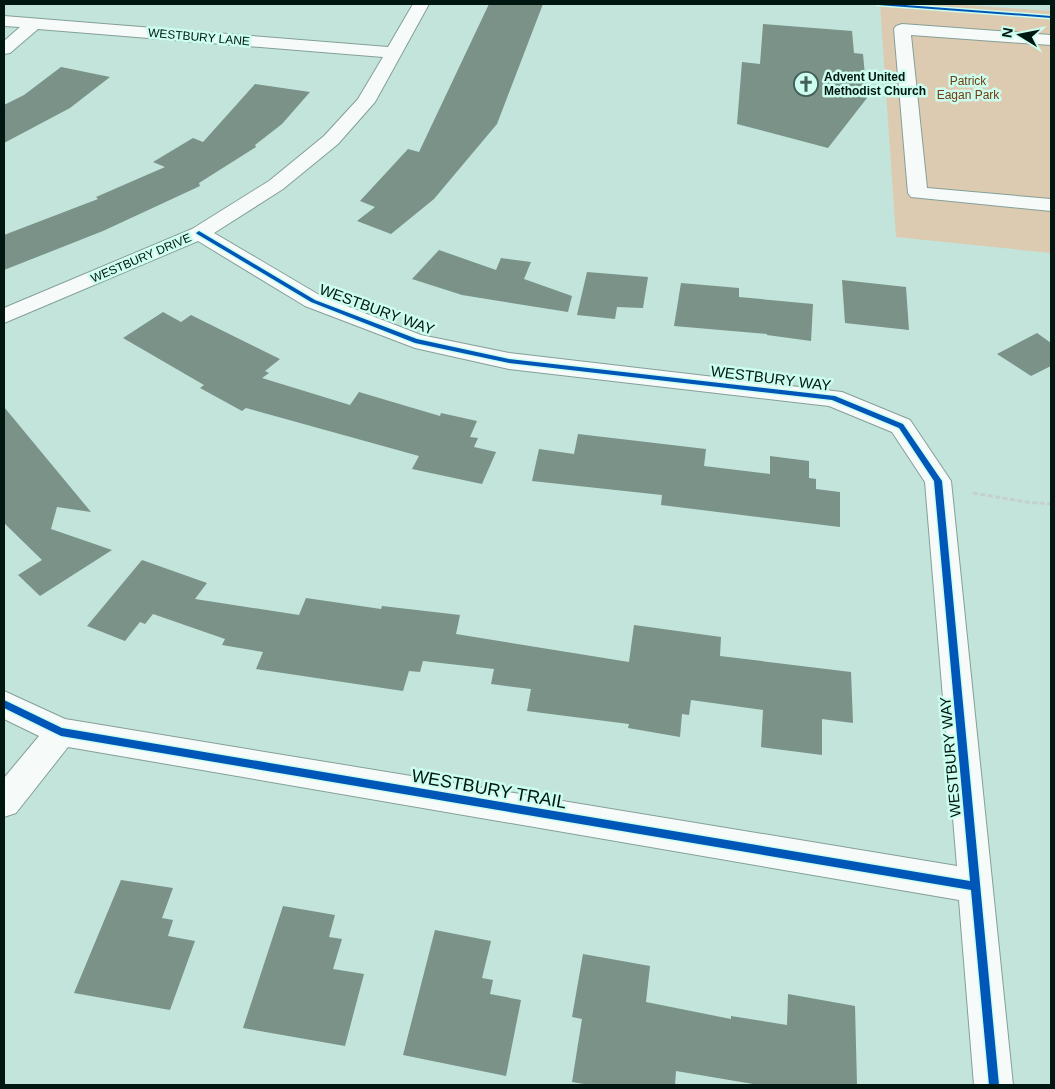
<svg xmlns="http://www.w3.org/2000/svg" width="1055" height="1089" font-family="Arial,sans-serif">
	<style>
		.green { fill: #dccbb0 }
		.building { fill: #7a9288 }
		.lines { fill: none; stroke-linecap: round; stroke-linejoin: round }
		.minor-casing { stroke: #849f98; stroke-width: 2 }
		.path { stroke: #c5cfcc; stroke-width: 3; stroke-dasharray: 5 2.5; stroke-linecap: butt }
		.minor { fill: #f6fbfa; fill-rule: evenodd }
		.cycleway-casing { stroke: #ccfdee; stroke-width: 3 }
		.cycleway { fill: #0057b8; fill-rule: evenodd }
		.labels { text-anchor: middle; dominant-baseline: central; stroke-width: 5; stroke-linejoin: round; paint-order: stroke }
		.far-street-label { font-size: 12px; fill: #001711; stroke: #ccfdee }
		.far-poi-label { font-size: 12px; font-weight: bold; fill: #001711; stroke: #ccfdee; text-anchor: start }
		.far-park-label { font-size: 12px; fill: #723c0e; stroke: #ccfdee }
		.street-label { font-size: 15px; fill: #001711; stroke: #ccfdee }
		.near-street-label { font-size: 18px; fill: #001711; stroke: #ccfdee }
	</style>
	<rect width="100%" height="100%" fill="#c2e4db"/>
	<!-- green -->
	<path class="green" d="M 880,4 L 949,4 L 1051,11 L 1051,253 L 896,237 Z"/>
	<!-- building -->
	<path class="building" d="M 489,4 L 543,4 L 497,124 L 434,199 L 391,234 L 357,221 L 375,207 L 360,201 L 408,149 L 419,152 Z
		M 763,24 L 852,31 L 854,53 L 863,54 L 867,98 L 828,148 L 737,124 L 742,62 L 760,64 Z
		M 61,67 L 110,77 L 70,108 L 4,143 L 4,105 L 24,95 Z
		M 255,84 L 310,92 L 282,124 L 255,145 L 256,147 L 199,183 L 200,186 L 103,231 L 4,270 L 4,235 L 98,199 L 96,197 L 165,167 L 153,162 L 193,138 L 203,142 Z
		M 439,250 L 496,270 L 501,258 L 531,262 L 524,279 L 572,296 L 568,312 L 462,295 L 412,279 Z
		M 587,272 L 648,277 L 643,308 L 617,307 L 615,319 L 577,315 Z
		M 842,280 L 906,287 L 909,330 L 845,323 Z
		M 681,283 L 739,288 L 739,297 L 813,304 L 811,341 L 767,335 L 767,334 L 674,326 Z
		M 163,312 L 181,322 L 191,315 L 280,359 L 265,371 L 269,373 L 262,378 L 350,405 L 359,392 L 440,416 L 441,413 L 477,421 L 470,437 L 478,438 L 474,447 L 496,452 L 482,484 L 412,469 L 419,456 L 246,408 L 242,411 L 200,388 L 204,385 L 123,338 Z
		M 1037,333 L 1051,343 L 1051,366 L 1031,376 L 997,354 Z
		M 4,407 L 91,512 L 57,507 L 51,529 L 112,550 L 40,596 L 18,575 L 42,560 L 4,523 Z
		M 578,434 L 706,449 L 704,466 L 770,474 L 770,456 L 809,461 L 809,478 L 816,479 L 816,489 L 840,492 L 840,527 L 661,505 L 662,495 L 532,481 L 539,449 L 574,454 Z
		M 142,560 L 207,583 L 195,599 L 299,615 L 306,598 L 381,609 L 382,606 L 460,615 L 456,634 L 629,662 L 634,625 L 721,637 L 720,656 L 851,672 L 853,723 L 822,719 L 822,755 L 761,747 L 763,710 L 691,700 L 689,715 L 682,714 L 680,737 L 628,728 L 629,724 L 527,711 L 531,689 L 491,684 L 494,669 L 423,661 L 420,672 L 409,671 L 403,691 L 256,669 L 263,652 L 222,645 L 225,639 L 153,614 L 145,624 L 140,622 L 125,641 L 87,626 Z
		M 121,880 L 173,888 L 162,918 L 173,920 L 168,936 L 195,941 L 170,1010 L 74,993 Z
		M 283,906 L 335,915 L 329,937 L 342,939 L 333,969 L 364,974 L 345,1046 L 243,1028 Z
		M 435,930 L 491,941 L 482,978 L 493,980 L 490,994 L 521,1000 L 506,1076 L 403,1055 Z
		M 583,954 L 650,966 L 646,1002 L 731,1019 L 731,1016 L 787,1025 L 788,994 L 855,1006 L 857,1085 L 759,1085 L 676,1071 L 675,1085 L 590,1085 L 572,1082 L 582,1019 L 572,1017 Z"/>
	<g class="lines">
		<defs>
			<path id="minor" d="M 413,4 L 429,4 L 375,102 L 338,144 L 283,189 L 214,233 L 321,296 L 421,335 L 509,353 L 842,392 L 910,420 L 951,481 L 1013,1085 L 974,1085 L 959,900 L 68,747 L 16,813 L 4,817 L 4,778 L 39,736 L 4,719 L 4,691 L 65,719 L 957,866 L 925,482 L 892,432 L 829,406 L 509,369 L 415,348 L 305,306 L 198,241 L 4,323 L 4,308 L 192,229 L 269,181 L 324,136 L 358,99 L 383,57 L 38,29 L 10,53 L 4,54 L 4,41 L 20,27 L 4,26 L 4,16 L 388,47 Z
				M 902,24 L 1051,35 L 1051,45 L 911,35 L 927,188 L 1051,199 L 1051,211 L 911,197 L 908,193 L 894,29 L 896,26 Z"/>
		</defs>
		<!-- minor casing -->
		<use href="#minor" class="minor-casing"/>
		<!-- path -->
		<path class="path" d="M 973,493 L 1026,502 L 1051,504"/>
		<!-- minor -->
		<use href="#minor" class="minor"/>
		<defs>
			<path id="cycleway" d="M 876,4 L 892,4 L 1051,16 L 1051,18 L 878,5 Z
				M 199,231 L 315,300 L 417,339 L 509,359 L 835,396 L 903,424 L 942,481 L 999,1085 L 989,1085 L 971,890 L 61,736 L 4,708 L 4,700 L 62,728 L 970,881 L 934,481 L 899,428 L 832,400 L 509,363 L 415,343 L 311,302 L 197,234 L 196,233 Z"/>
		</defs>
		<!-- cycleway casing -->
		<use href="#cycleway" class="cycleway-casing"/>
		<!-- cycleway -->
		<use href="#cycleway" class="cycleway"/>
	</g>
	<!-- icons -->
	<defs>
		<symbol id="church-ring" viewBox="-11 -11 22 22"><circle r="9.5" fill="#ccfdee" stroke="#445f58" stroke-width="1.5"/><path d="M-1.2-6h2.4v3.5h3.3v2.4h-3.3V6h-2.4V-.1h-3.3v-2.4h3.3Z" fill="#445f58"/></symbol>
	</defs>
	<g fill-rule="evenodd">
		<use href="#church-ring" x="792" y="70" width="28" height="28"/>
	</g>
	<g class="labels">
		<!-- far-street labels -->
		<g class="far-street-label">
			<text transform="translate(199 37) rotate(5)">WESTBURY LANE</text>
			<text transform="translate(141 258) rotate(-23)">WESTBURY DRIVE</text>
		</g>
		<!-- far-poi labels -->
		<g class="far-poi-label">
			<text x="824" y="77">Advent United<tspan x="824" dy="14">Methodist Church</tspan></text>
		</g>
		<!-- far-park labels -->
		<g class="far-park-label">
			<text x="968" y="81">Patrick<tspan x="968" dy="14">Eagan Park</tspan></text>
		</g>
		<!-- street labels -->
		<g class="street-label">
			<text transform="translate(377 309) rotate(20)">WESTBURY WAY</text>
			<text transform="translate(771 378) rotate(7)">WESTBURY WAY</text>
			<text transform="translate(950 757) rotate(-95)">WESTBURY WAY</text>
		</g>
		<!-- near-street labels -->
		<g class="near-street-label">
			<text transform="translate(489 789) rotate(10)">WESTBURY TRAIL</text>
		</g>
	</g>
	<!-- border -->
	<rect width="1055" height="1089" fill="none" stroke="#001711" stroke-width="10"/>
	<!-- north arrow -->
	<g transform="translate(1020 35) rotate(280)" stroke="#ccfdee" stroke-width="4" paint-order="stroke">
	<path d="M0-4L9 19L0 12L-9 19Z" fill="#001711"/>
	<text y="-8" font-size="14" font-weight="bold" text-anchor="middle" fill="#001711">N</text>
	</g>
</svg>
